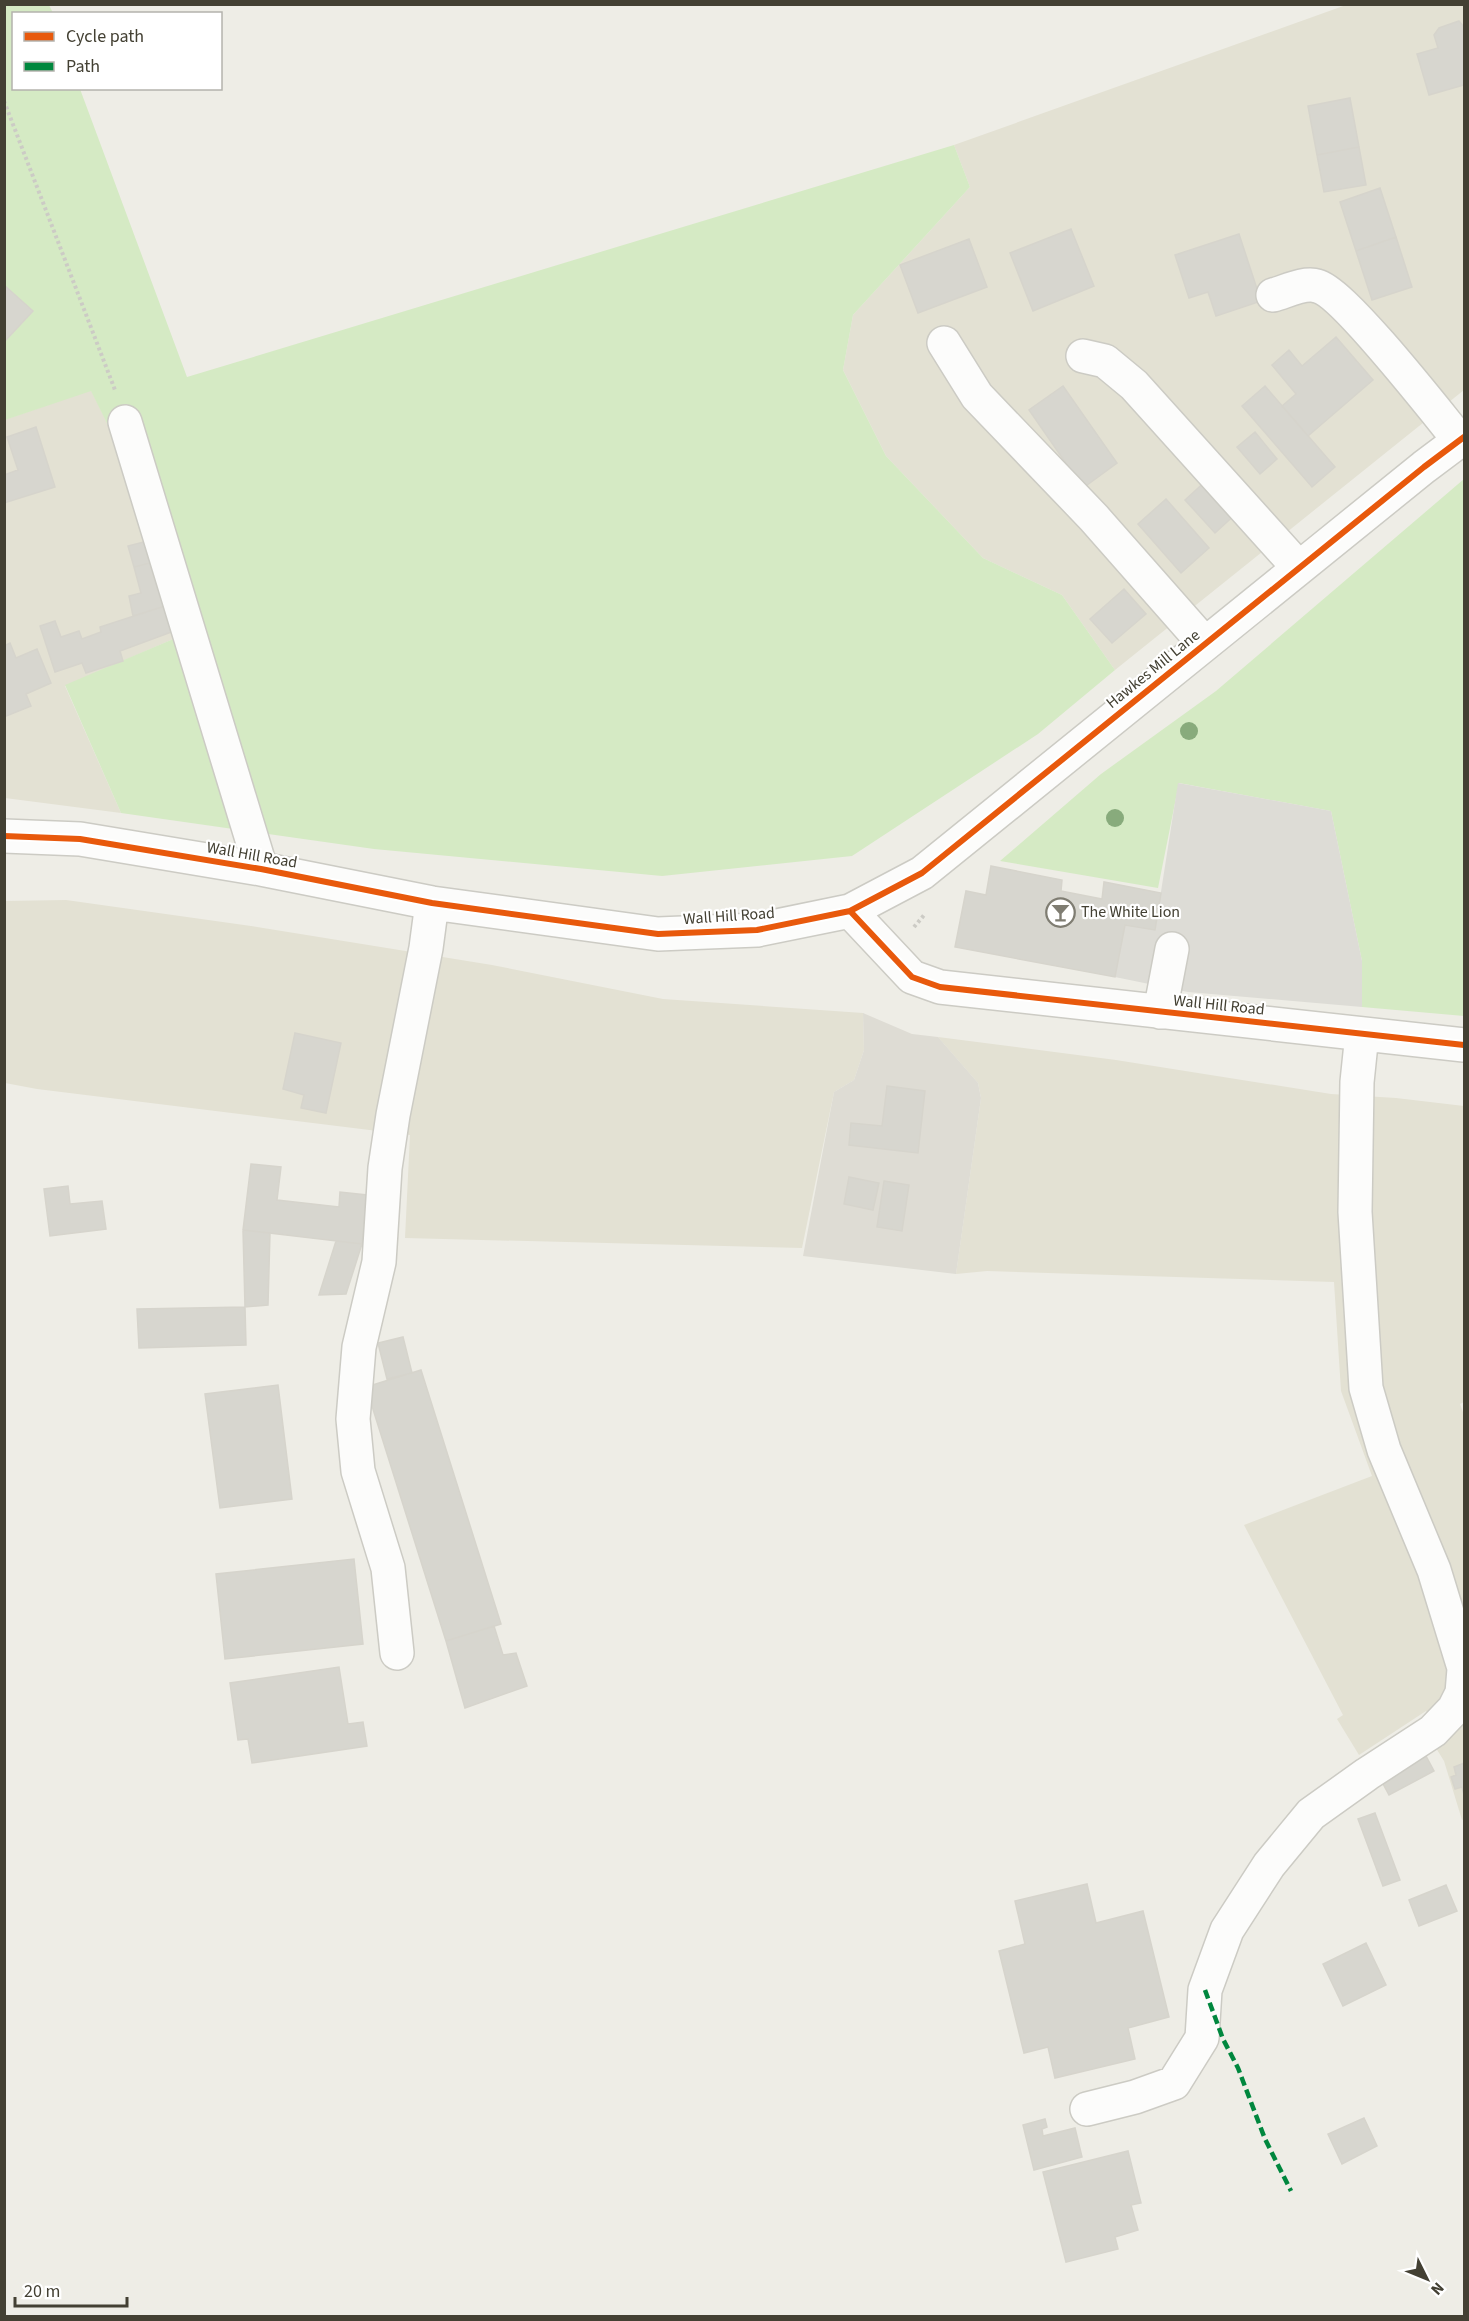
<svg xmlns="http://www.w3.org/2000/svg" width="1469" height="2321" font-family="'Source Sans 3',sans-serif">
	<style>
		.residential { fill: #e3e1d3 }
		.industrial { fill: #dedcd4 }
		.green { fill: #d5eac4 }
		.parking { fill: #dddcd6 }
		.building { fill: #d7d6cf; stroke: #d6d4cc; stroke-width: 1.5 }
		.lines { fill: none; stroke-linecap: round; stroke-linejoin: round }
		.minor-casing { stroke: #cccbc4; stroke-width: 36 }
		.path { stroke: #cccbc5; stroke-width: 4; stroke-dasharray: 3 3; stroke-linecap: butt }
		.minor { stroke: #fcfcfb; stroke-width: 33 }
		.quiet { stroke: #00873e; stroke-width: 4.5; stroke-dasharray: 9 4.5; stroke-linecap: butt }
		.cycleway-casing { stroke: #fff; stroke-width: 10 }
		.cycleway { stroke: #e8590c; stroke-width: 6 }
		.tree { fill: #88ab7c }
		.labels { text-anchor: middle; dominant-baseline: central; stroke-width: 4.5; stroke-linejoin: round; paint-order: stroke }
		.street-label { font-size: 16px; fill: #434033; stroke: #fff }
		.poi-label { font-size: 16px; fill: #434033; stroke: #fff; text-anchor: start }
	</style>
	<rect width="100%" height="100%" fill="#eeede6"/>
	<!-- residential -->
	<path class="residential" d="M 1346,5 L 1464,5 L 1464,390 L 1115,670 L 1062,595 L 983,558 L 886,456 L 843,370 L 853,315 L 970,187 L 954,145 Z
		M 91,390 L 138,486 L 178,637 L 65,686 L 121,813 L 5,798 L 4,420 Z
		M 66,900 L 251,926 L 492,965 L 663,999 L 863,1013 L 864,1050 L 854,1080 L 834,1092 L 802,1248 L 405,1238 L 410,1135 L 37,1089 L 5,1083 L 4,901 Z
		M 938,1037 L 1116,1060 L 1331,1094 L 1396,1098 L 1464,1106 L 1464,1402 L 1460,1404 L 1464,1415 L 1464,1819 L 1462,1820 L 1444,1761 L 1431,1740 L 1440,1731 L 1426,1711 L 1359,1755 L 1337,1719 L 1343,1715 L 1244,1525 L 1372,1476 L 1341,1391 L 1334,1282 L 987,1271 L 956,1274 L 981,1098 L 978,1083 Z"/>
	<!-- industrial -->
	<path class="industrial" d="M 863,1013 L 912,1034 L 938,1037 L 978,1083 L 981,1098 L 956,1274 L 803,1256 L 834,1092 L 854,1080 L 864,1050 Z"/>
	<!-- green -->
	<path class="green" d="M 4,5 L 49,5 L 53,13 L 14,14 L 14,88 L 80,89 L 187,377 L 954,145 L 970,187 L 853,315 L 843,370 L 886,456 L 983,558 L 1062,595 L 1115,670 L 1038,734 L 852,856 L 662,876 L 374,849 L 121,813 L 65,685 L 178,637 L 138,486 L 91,391 L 5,420 Z
		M 1464,479 L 1464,1016 L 1362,1007 L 1362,961 L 1331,811 L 1179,783 L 1158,888 L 1000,861 L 1101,774 L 1216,691 Z"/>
	<!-- parking -->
	<path class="parking" d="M 1178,783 L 1331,811 L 1362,961 L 1362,1007 L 1188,992 L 1115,977 L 1125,925 L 1155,930 Z"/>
	<!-- building -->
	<path class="building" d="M 1459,21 L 1464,27 L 1464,85 L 1429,95 L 1417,54 L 1438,48 L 1434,35 L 1439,28 Z
		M 1350,98 L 1359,147 L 1317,155 L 1308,106 Z
		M 1359,147 L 1366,185 L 1324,192 L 1317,155 Z
		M 1380,188 L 1396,237 L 1356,251 L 1340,202 Z
		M 1071,229 L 1094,286 L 1033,311 L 1010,253 Z
		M 1239,234 L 1261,301 L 1216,316 L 1208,292 L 1189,298 L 1175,255 Z
		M 1396,237 L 1412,287 L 1372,300 L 1356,251 Z
		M 969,239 L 987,287 L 918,313 L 900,265 Z
		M 4,285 L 33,311 L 4,342 Z
		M 1336,337 L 1373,380 L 1308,436 L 1282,406 L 1296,394 L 1272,365 L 1289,350 L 1302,366 Z
		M 1063,386 L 1117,463 L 1083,488 L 1029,410 Z
		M 1265,386 L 1335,467 L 1312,487 L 1242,406 Z
		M 36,427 L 55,487 L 4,503 L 4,475 L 18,470 L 7,437 Z
		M 1255,432 L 1277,459 L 1260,474 L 1237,447 Z
		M 1209,478 L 1239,511 L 1215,533 L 1185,500 Z
		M 1166,499 L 1209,548 L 1181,573 L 1138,524 Z
		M 148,541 L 154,562 L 134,567 L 128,546 Z
		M 154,562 L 165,606 L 133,616 L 129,596 L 141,593 L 134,567 Z
		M 1124,589 L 1146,614 L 1112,643 L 1090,619 Z
		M 165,606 L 174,631 L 120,651 L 123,661 L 86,673 L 82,663 L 55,672 L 40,626 L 55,621 L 61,637 L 79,631 L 82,639 L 101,632 L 100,627 Z
		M 10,643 L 16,658 L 37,649 L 51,683 L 26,694 L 31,706 L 4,717 L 4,646 Z
		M 991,866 L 1062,880 L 1061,891 L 1102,899 L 1104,882 L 1161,893 L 1155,930 L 1125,925 L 1115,977 L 955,947 L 966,891 L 986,895 Z
		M 295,1033 L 341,1043 L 326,1113 L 301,1108 L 304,1095 L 283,1089 Z
		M 887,1086 L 925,1091 L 918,1153 L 849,1145 L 851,1123 L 882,1126 Z
		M 251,1164 L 281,1167 L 277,1200 L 339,1207 L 340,1192 L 367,1195 L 362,1244 L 243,1230 Z
		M 849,1177 L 879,1183 L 873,1210 L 844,1204 Z
		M 884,1181 L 909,1185 L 902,1231 L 877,1227 Z
		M 68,1186 L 70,1204 L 102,1201 L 106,1229 L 50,1236 L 44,1189 Z
		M 243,1230 L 270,1233 L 268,1305 L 245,1307 Z
		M 336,1241 L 362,1244 L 346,1294 L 319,1295 Z
		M 245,1307 L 246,1345 L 139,1348 L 137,1309 Z
		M 403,1337 L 412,1373 L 387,1379 L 378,1343 Z
		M 421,1370 L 501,1624 L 446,1641 L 366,1387 Z
		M 278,1385 L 292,1499 L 220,1508 L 205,1394 Z
		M 354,1559 L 363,1644 L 225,1659 L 216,1574 Z
		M 494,1626 L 503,1655 L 516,1653 L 527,1686 L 465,1708 L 446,1641 Z
		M 339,1667 L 348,1724 L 363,1722 L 367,1746 L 252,1763 L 248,1739 L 238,1740 L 230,1683 Z
		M 1426,1756 L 1434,1771 L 1389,1795 L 1381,1780 Z
		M 1464,1763 L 1464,1795 L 1462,1787 L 1455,1789 L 1451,1777 L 1456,1775 L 1454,1767 Z
		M 1375,1813 L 1400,1880 L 1383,1886 L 1358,1819 Z
		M 1087,1884 L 1096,1923 L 1143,1911 L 1169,2017 L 1128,2028 L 1135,2059 L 1055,2078 L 1048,2047 L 1024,2053 L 999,1951 L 1025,1944 L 1015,1901 Z
		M 1446,1885 L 1457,1911 L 1419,1926 L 1409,1900 Z
		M 1366,1943 L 1386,1985 L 1343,2006 L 1323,1964 Z
		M 1364,2118 L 1377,2146 L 1342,2164 L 1328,2134 Z
		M 1045,2119 L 1047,2127 L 1042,2129 L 1043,2136 L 1075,2128 L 1082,2157 L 1034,2170 L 1023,2125 Z
		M 1128,2151 L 1141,2203 L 1131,2205 L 1138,2230 L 1115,2237 L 1118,2249 L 1066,2262 L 1043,2172 Z"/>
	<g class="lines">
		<defs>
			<path id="minor" d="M 1273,295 C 1285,292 1304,282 1317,286 C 1343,292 1438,414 1460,441
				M 944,343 L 977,396 L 1094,518 L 1205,644
				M 1083,356 L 1105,361 L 1134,385 L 1299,568
				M 125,422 L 261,869
				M 4,836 L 80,839 L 261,869 L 432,903 L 658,934 L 757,930 L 850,911 L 922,873 L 1424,467 L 1464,437
				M 850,911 L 912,977 L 940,987 L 1464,1045
				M 1160,1012 L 1172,949
				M 1362,1034 L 1357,1082 L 1355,1212 L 1366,1388 L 1384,1450 L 1434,1570 L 1464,1668
				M 397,1653 L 388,1568 L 358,1471 L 353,1419 L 359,1347 L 379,1262 L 385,1168 L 393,1115 L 426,948 L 432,903
				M 1087,2109 L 1135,2097 L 1174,2083 L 1202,2038 L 1205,1990 L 1227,1930 L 1269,1865 L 1311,1814 L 1367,1774 L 1433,1731 L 1454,1709 L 1462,1693 L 1464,1669"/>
		</defs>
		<!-- minor casing -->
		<use href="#minor" class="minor-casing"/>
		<!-- path -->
		<path class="path" d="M 4,101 L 115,390
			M 914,927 L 925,914"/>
		<!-- minor -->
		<use href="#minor" class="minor"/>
		<!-- quiet -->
		<path class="quiet" d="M 1205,1990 L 1223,2039 L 1238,2068 L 1265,2139 L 1291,2191"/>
		<defs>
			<path id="cycleway" d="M 4,836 L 80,839 L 261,869 L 432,903 L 658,934 L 757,930 L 850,911 L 922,873 L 1424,467 L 1464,437
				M 850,911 L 912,977 L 940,987 L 1464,1045"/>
		</defs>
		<!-- cycleway casing -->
		<use href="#cycleway" class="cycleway-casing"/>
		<!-- cycleway -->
		<use href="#cycleway" class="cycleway"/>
	</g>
	<!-- trees -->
	<g class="tree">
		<circle cx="1189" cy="731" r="9"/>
		<circle cx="1115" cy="818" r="9"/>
	</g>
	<!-- icons -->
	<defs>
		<symbol id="bar-ring" viewBox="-11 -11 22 22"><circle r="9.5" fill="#fff" stroke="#7f7d72" stroke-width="1.5"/><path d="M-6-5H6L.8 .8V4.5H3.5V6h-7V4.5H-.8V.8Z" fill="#7f7d72"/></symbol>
	</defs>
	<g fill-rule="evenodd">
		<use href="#bar-ring" x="1044" y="896" width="33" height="33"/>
	</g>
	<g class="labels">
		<!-- street labels -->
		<g class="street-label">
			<text transform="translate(1153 669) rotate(-39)">Hawkes Mill Lane</text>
			<text transform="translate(252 855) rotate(10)">Wall Hill Road</text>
			<text transform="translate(729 916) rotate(-4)">Wall Hill Road</text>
			<text transform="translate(1219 1005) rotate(6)">Wall Hill Road</text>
		</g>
		<!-- poi labels -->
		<g class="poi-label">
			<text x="1081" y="912">The White Lion</text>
		</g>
	</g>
	<!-- border -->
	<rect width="1469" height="2321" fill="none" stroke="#434033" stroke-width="12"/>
	<!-- legend -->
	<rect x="12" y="12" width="210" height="78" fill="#ffffff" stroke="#b4b3ad" stroke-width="1.5"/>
	<rect x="24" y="32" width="30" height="9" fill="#e8590c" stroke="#b4b3ad" stroke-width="1.5"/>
	<text x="66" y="42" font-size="18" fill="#434033">Cycle path</text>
	<rect x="24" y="62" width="30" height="9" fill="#00873e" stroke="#b4b3ad" stroke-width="1.5"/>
	<text x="66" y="72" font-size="18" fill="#434033">Path</text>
	<!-- north arrow -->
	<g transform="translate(1427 2279) rotate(133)" stroke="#ffffff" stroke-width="4.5" paint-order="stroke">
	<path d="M0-4.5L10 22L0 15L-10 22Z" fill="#434033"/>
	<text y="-9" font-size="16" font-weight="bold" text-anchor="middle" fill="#434033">N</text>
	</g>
	<!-- scale -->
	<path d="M15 2297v9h112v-9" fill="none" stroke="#434033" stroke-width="3"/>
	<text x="24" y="2297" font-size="18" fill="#434033" stroke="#ffffff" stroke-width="4.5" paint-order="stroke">20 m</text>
</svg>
